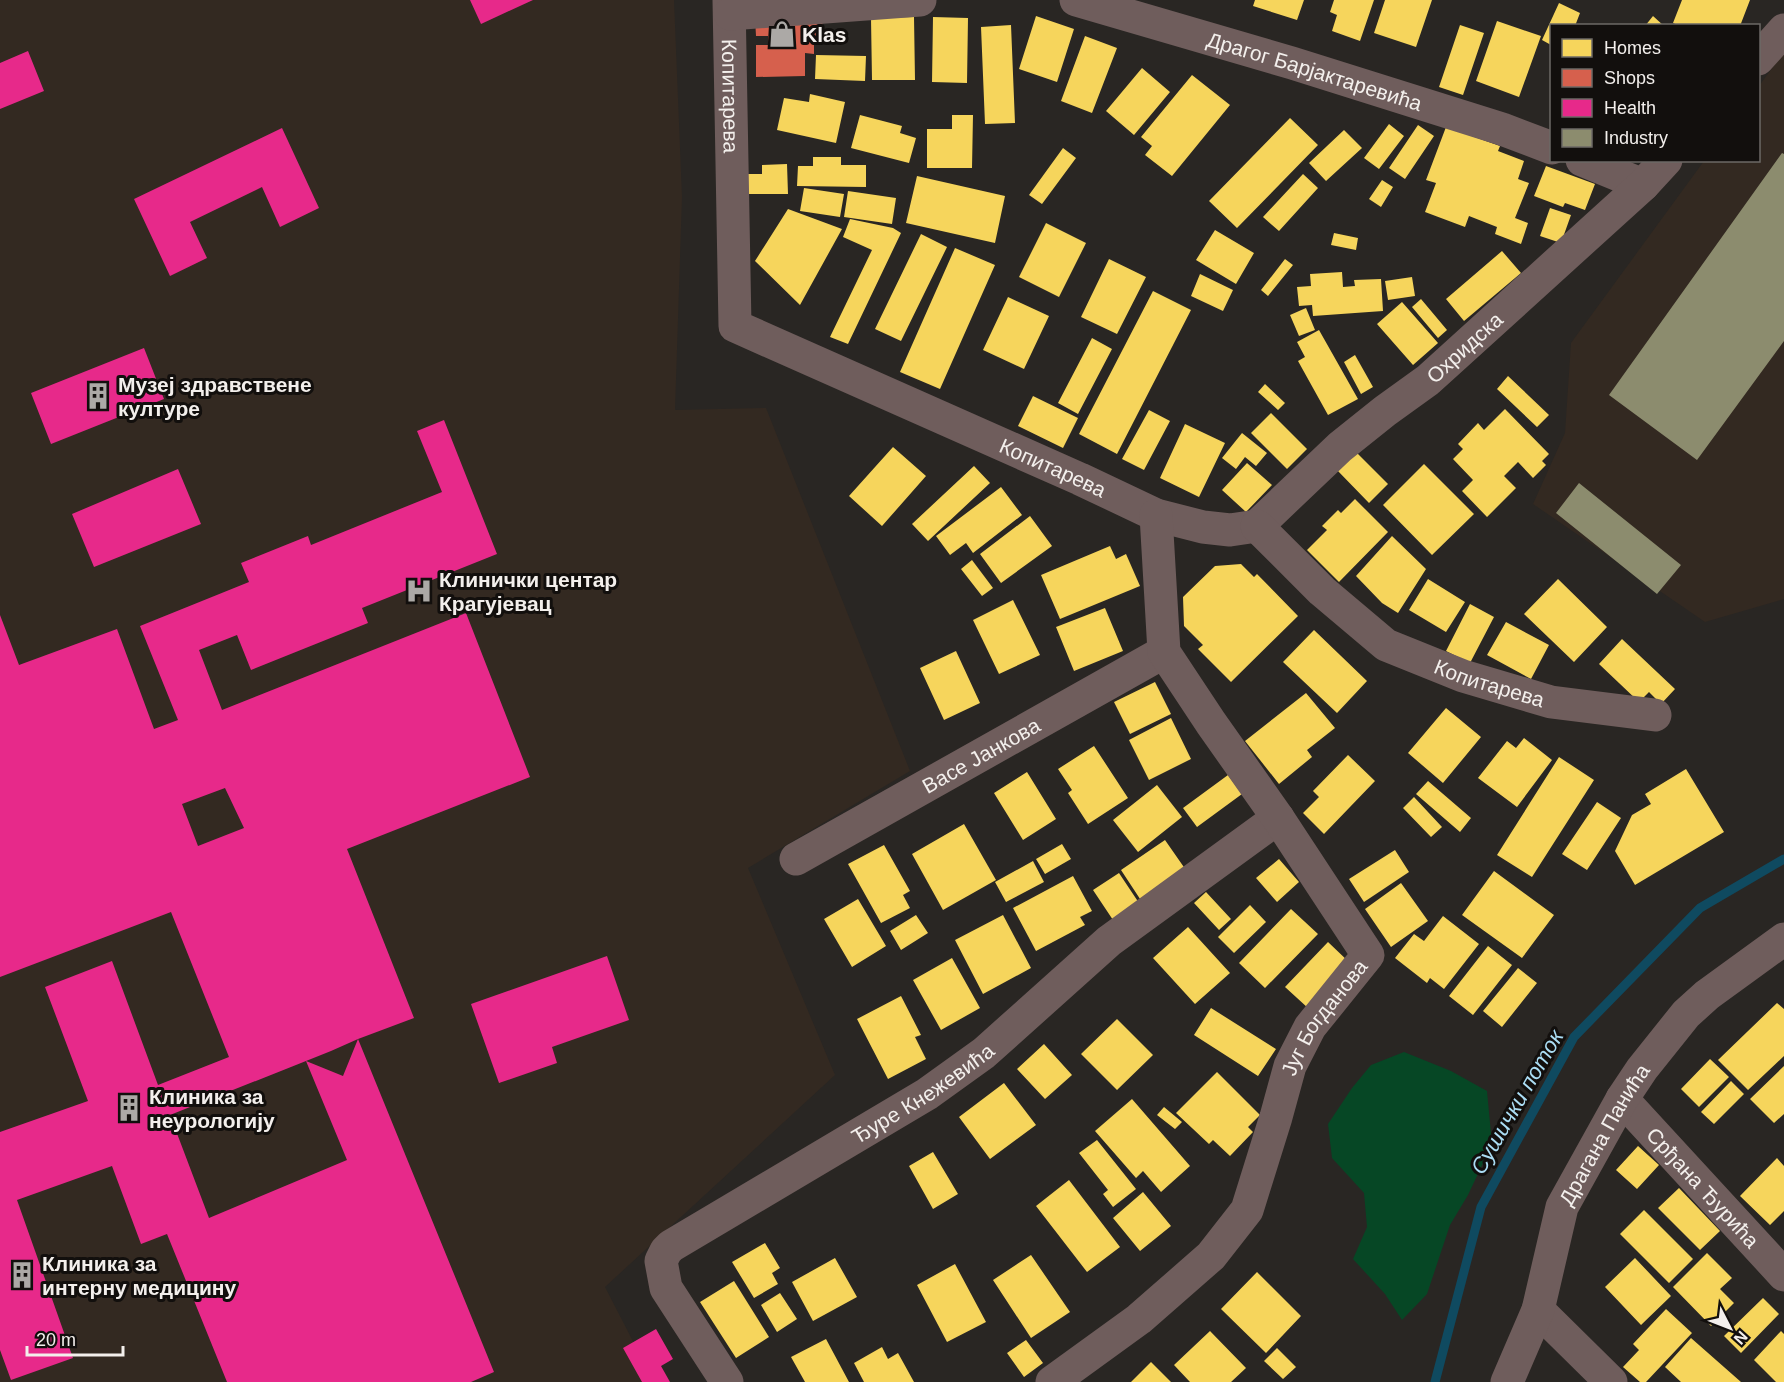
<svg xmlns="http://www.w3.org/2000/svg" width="1784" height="1382" font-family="Helvetica,sans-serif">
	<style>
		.built { fill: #332921 }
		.green { fill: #064725 }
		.homes { fill: #f6d55c }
		.shops { fill: #d6604d }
		.health { fill: #e7298a; fill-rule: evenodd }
		.industry { fill: #8c8c6e }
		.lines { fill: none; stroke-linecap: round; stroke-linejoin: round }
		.stream { stroke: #0f4a60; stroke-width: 9 }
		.street { stroke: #6f5d5c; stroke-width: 33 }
		.labels { text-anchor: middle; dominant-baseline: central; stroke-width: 6; stroke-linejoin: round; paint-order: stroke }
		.poi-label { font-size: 21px; font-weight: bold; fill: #f3efec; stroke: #120f0d; text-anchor: start }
		.street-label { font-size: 21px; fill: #f3efec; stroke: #120f0d }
		.water-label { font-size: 22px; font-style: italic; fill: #abddf4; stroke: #120f0d }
	</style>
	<rect width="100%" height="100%" fill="#292623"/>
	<!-- built -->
	<path class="built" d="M 0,0 L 674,0 L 682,197 L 675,410 L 766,408 L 910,771 L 748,868 L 835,1075 L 605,1287 L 654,1382 L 0,1382 Z
		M 1784,52 L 1784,599 L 1705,622 L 1533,504 L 1565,433 L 1571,343 L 1704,161 L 1758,160 L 1759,86 Z"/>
	<!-- green -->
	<path class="green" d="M 1404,1052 L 1451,1071 L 1487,1091 L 1492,1144 L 1468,1195 L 1450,1225 L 1427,1294 L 1402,1320 L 1385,1294 L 1353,1259 L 1367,1227 L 1364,1193 L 1332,1158 L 1328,1124 L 1352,1088 L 1371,1065 Z"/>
	<!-- homes -->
	<path class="homes" d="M 1255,0 L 1304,0 L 1297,20 L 1253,6 Z
		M 1334,0 L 1374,0 L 1360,41 L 1332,31 L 1337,15 L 1330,12 Z
		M 1385,0 L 1432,0 L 1416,47 L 1374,33 Z
		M 1682,0 L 1750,0 L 1740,26 L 1680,26 L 1673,23 Z
		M 1559,3 L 1580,13 L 1575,26 L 1551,26 L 1551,45 L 1542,40 Z
		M 1036,16 L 1074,29 L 1057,82 L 1019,69 Z
		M 1653,16 L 1664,26 L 1645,26 Z
		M 914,17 L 915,80 L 872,80 L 871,18 Z
		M 933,17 L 968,18 L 967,83 L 932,82 Z
		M 1497,21 L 1541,36 L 1519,97 L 1476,81 Z
		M 1011,25 L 1015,123 L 985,124 L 981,27 Z
		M 1460,25 L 1484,33 L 1463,95 L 1439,87 Z
		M 1085,36 L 1117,48 L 1092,113 L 1061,101 Z
		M 816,55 L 866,56 L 865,81 L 815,79 Z
		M 1142,68 L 1170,92 L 1134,135 L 1106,111 Z
		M 1192,75 L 1230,105 L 1172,176 L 1145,155 L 1152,146 L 1141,137 Z
		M 810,94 L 845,102 L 836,143 L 777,130 L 784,98 L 809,102 Z
		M 860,115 L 902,126 L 900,133 L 916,138 L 909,163 L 851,148 Z
		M 952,115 L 973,115 L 972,168 L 927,168 L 927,129 L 952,129 Z
		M 1290,118 L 1318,145 L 1237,228 L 1209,201 Z
		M 1389,124 L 1404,136 L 1379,169 L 1364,158 Z
		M 1418,125 L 1434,136 L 1405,179 L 1389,168 Z
		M 1446,127 L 1500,146 L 1498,151 L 1524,161 L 1518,179 L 1529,183 L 1515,218 L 1528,223 L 1521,244 L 1495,234 L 1497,227 L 1469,216 L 1465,227 L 1425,212 L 1436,183 L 1426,180 Z
		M 1344,130 L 1362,148 L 1326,181 L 1309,163 Z
		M 1063,148 L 1076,158 L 1042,204 L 1029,195 Z
		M 813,157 L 841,157 L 841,165 L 866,165 L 866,187 L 797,186 L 798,166 L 813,166 Z
		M 787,164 L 788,194 L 747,194 L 747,174 L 762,174 L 762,165 Z
		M 1546,166 L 1595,184 L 1585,210 L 1565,203 L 1563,207 L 1534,196 Z
		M 1303,174 L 1318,188 L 1279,231 L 1263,217 Z
		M 917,176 L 1005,196 L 995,243 L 906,223 Z
		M 1382,180 L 1393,187 L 1381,207 L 1369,199 Z
		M 804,188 L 844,194 L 840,217 L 800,211 Z
		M 848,191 L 896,198 L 892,224 L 844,217 Z
		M 1550,208 L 1571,215 L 1561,243 L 1540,236 Z
		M 788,209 L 842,229 L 800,305 L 755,261 Z
		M 850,219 L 893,228 L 901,233 L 848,344 L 830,337 L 872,250 L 843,237 Z
		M 1046,223 L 1086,243 L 1059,297 L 1019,277 Z
		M 1215,230 L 1254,253 L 1236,284 L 1196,260 Z
		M 1334,233 L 1358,238 L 1356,250 L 1331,245 Z
		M 921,234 L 947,247 L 901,341 L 875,329 Z
		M 955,248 L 995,265 L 940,389 L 900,372 Z
		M 1502,251 L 1521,273 L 1464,321 L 1446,299 Z
		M 1109,259 L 1146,277 L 1117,334 L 1081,317 Z
		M 1285,259 L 1293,265 L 1268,296 L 1261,290 Z
		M 1342,272 L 1343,287 L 1355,286 L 1354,280 L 1381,279 L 1383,311 L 1313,316 L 1312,305 L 1299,306 L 1297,287 L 1311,286 L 1310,274 Z
		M 1200,274 L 1233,290 L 1223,311 L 1191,296 Z
		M 1412,277 L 1415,296 L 1388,300 L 1385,281 Z
		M 1153,291 L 1191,310 L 1117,454 L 1079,434 Z
		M 1008,297 L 1049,316 L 1024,369 L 983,350 Z
		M 1421,299 L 1447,330 L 1438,338 L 1412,307 Z
		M 1402,302 L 1438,343 L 1413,365 L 1377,324 Z
		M 1306,308 L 1315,330 L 1299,336 L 1290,315 Z
		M 1319,330 L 1358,399 L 1328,415 L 1298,361 L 1305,357 L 1297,342 Z
		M 1092,338 L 1112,349 L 1078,414 L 1058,403 Z
		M 1355,355 L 1373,387 L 1361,394 L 1344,362 Z
		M 1508,376 L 1549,415 L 1537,427 L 1497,389 Z
		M 1265,384 L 1285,403 L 1278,410 L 1258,392 Z
		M 1033,396 L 1078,418 L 1063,448 L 1018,426 Z
		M 1505,409 L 1549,454 L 1542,461 L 1546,465 L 1533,478 L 1518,462 L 1504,476 L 1516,488 L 1487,517 L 1462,491 L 1473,480 L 1453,459 L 1463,449 L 1458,444 L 1478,423 L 1484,430 Z
		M 1149,410 L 1170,421 L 1144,470 L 1122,459 Z
		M 1271,413 L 1307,449 L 1287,469 L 1251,433 Z
		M 1185,424 L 1225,443 L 1199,497 L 1160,478 Z
		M 1242,433 L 1267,453 L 1256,466 L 1245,457 L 1236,469 L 1222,458 Z
		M 893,447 L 926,476 L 882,526 L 849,496 Z
		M 1355,451 L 1388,484 L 1369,503 L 1336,469 Z
		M 1247,463 L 1272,485 L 1246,512 L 1222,490 Z
		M 1424,464 L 1474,514 L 1432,555 L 1383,505 Z
		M 974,466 L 990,483 L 928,541 L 912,524 Z
		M 1001,487 L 1022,515 L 973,553 L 966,543 L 950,555 L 936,536 Z
		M 1355,499 L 1388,532 L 1339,582 L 1307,550 L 1327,530 L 1322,526 L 1338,510 L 1341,513 Z
		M 1030,516 L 1052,546 L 1001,583 L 980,554 Z
		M 1392,536 L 1426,569 L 1398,613 L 1382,603 L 1356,576 Z
		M 1110,546 L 1116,559 L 1126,554 L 1140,586 L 1060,619 L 1041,575 Z
		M 972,560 L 993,588 L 982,596 L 961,569 Z
		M 1241,564 L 1254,577 L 1257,574 L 1298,616 L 1231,682 L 1198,649 L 1203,645 L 1184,626 L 1183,597 L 1215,566 Z
		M 1428,579 L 1465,602 L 1446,632 L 1409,610 Z
		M 1558,579 L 1607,627 L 1574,662 L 1524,614 Z
		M 1013,600 L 1040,655 L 999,674 L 973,620 Z
		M 1470,604 L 1494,617 L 1470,663 L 1446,651 Z
		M 1105,608 L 1123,651 L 1074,671 L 1056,627 Z
		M 1506,622 L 1549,645 L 1531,679 L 1487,655 Z
		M 1314,630 L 1367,681 L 1337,713 L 1283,662 Z
		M 1622,639 L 1675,689 L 1661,704 L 1649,692 L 1639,702 L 1599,664 Z
		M 956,651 L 980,703 L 944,720 L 920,668 Z
		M 1155,682 L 1171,714 L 1130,734 L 1114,702 Z
		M 1306,693 L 1335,728 L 1307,750 L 1312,757 L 1279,784 L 1245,741 Z
		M 1446,708 L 1481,737 L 1443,783 L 1408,753 Z
		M 1171,718 L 1191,759 L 1149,780 L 1129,740 Z
		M 1524,738 L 1552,760 L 1517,807 L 1478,778 L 1507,741 L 1516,748 Z
		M 1094,746 L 1128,798 L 1088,824 L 1068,793 L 1072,790 L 1058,769 Z
		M 1348,755 L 1375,781 L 1324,834 L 1303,813 L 1319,797 L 1313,791 Z
		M 1559,757 L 1594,780 L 1532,877 L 1497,855 Z
		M 1686,769 L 1724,832 L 1635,885 L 1615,851 L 1632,815 L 1651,804 L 1645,794 Z
		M 1027,772 L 1056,819 L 1023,840 L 994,793 Z
		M 1228,775 L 1242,794 L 1197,827 L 1183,808 Z
		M 1428,781 L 1471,818 L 1460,832 L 1416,794 Z
		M 1157,785 L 1182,817 L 1138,852 L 1113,820 Z
		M 1414,797 L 1442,827 L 1431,837 L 1403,808 Z
		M 1597,802 L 1621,818 L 1587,870 L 1562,854 Z
		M 964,824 L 996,880 L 943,910 L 912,854 Z
		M 1165,840 L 1188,873 L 1144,905 L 1121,870 Z
		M 1062,844 L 1071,859 L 1045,874 L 1036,859 Z
		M 884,845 L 910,891 L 903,895 L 910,908 L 881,923 L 848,864 Z
		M 1395,850 L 1409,872 L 1364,902 L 1349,879 Z
		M 1279,859 L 1299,882 L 1277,902 L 1256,878 Z
		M 1033,861 L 1044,882 L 1006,902 L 995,882 Z
		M 1494,871 L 1554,915 L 1522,958 L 1462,915 Z
		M 1119,873 L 1141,906 L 1115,923 L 1093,890 Z
		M 1073,876 L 1092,911 L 1080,917 L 1085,925 L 1036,951 L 1013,908 Z
		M 1401,883 L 1428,921 L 1391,947 L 1365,909 Z
		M 1206,892 L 1231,919 L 1219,930 L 1194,903 Z
		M 858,899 L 886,946 L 852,967 L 824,919 Z
		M 1250,905 L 1266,922 L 1234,953 L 1218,937 Z
		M 1291,909 L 1318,934 L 1265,988 L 1239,963 Z
		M 916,915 L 928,933 L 901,950 L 890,931 Z
		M 1003,915 L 1031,968 L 983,994 L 955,940 Z
		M 1443,916 L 1479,944 L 1444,989 L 1430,978 L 1427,983 L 1395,958 L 1414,934 L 1424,941 Z
		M 1188,927 L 1230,973 L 1195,1004 L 1153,958 Z
		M 1328,942 L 1350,963 L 1308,1008 L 1285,987 Z
		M 1488,946 L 1512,965 L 1473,1015 L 1449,996 Z
		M 952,958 L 980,1008 L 941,1030 L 913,980 Z
		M 1518,968 L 1537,983 L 1502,1027 L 1483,1011 Z
		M 901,996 L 921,1035 L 915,1037 L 926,1059 L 888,1079 L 857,1019 Z
		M 1777,1003 L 1784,1009 L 1784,1056 L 1748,1090 L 1718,1060 Z
		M 1211,1008 L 1276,1049 L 1258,1076 L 1194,1035 Z
		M 1117,1019 L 1153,1055 L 1117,1090 L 1081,1054 Z
		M 1044,1044 L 1072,1075 L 1045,1099 L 1017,1069 Z
		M 1710,1059 L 1729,1077 L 1699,1107 L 1681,1089 Z
		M 1784,1066 L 1784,1114 L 1774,1123 L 1750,1099 Z
		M 1217,1072 L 1260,1115 L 1248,1127 L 1253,1132 L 1230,1156 L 1213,1140 L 1209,1144 L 1176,1113 Z
		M 1731,1081 L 1744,1094 L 1714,1124 L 1701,1112 Z
		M 1004,1083 L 1036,1125 L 990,1159 L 959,1117 Z
		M 1132,1099 L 1190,1166 L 1161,1192 L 1143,1171 L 1136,1178 L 1095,1131 Z
		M 1164,1107 L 1182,1122 L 1175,1129 L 1157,1115 Z
		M 1097,1140 L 1136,1189 L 1113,1207 L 1103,1194 L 1108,1190 L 1079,1153 Z
		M 1638,1146 L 1659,1165 L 1637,1189 L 1616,1170 Z
		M 933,1152 L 958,1194 L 933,1209 L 909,1166 Z
		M 1777,1158 L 1784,1166 L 1784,1211 L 1770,1225 L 1740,1196 Z
		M 1069,1180 L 1120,1247 L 1087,1272 L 1036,1206 Z
		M 1679,1188 L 1720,1231 L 1700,1250 L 1658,1208 Z
		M 1143,1192 L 1171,1226 L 1140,1251 L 1113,1218 Z
		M 1644,1210 L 1693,1259 L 1669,1283 L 1620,1234 Z
		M 765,1243 L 780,1268 L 772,1273 L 778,1284 L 754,1298 L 732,1262 Z
		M 1707,1253 L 1732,1278 L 1720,1289 L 1734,1303 L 1711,1326 L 1673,1287 Z
		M 1031,1255 L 1070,1312 L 1031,1338 L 993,1280 Z
		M 835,1258 L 857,1297 L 813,1321 L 792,1282 Z
		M 1635,1258 L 1671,1296 L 1641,1325 L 1605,1287 Z
		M 955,1264 L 986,1322 L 947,1342 L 917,1285 Z
		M 1257,1272 L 1301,1316 L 1266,1353 L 1221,1309 Z
		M 734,1281 L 769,1337 L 736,1358 L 700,1302 Z
		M 780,1293 L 797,1319 L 777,1332 L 761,1305 Z
		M 1763,1298 L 1779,1314 L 1741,1353 L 1724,1336 Z
		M 1666,1309 L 1692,1333 L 1646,1382 L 1640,1382 L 1623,1367 L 1639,1350 L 1633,1344 Z
		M 1210,1331 L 1246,1368 L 1231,1382 L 1190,1382 L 1174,1365 Z
		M 1781,1331 L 1784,1334 L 1784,1382 L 1776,1382 L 1754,1360 Z
		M 1691,1338 L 1741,1382 L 1681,1382 L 1665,1367 Z
		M 826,1339 L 849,1382 L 805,1382 L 791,1357 Z
		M 1026,1340 L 1043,1363 L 1024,1377 L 1007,1353 Z
		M 882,1347 L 888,1359 L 898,1353 L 914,1382 L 864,1382 L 854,1363 Z
		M 1277,1348 L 1296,1367 L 1283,1379 L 1264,1361 Z
		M 1151,1362 L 1171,1382 L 1131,1382 Z"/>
	<!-- shops -->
	<path class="shops" d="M 822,17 L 823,39 L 814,39 L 814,54 L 805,53 L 805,76 L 756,77 L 756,45 L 768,45 L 768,36 L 756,36 L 755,18 Z"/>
	<!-- health -->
	<path class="health" d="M 470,0 L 533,0 L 481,24 Z
		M 28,51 L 44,91 L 0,109 L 0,63 Z
		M 282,128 L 319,208 L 280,227 L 262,187 L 190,222 L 207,258 L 170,276 L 134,199 Z
		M 144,348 L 164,399 L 51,444 L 31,393 Z
		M 444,420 L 497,554 L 362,608 L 368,623 L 251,670 L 237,635 L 199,650 L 222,710 L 466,613 L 530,777 L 347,849 L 414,1018 L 358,1039 L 331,1051 L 306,1061 L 170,1115 L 209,1218 L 347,1160 L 306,1061 L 343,1076 L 358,1039 L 494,1372 L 471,1382 L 227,1382 L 167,1234 L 141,1244 L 112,1166 L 17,1200 L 73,1358 L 11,1380 L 0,1350 L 0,1132 L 88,1101 L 45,987 L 112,961 L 158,1085 L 229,1057 L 171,912 L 0,977 L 0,615 L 19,665 L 117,629 L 154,729 L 178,720 L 140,626 L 249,582 L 241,563 L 308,536 L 311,545 L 442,492 L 417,431 ZM 225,788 L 244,828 L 198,846 L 182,804 Z
		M 178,469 L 201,524 L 94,567 L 72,514 Z
		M 607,956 L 629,1020 L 552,1047 L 557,1063 L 499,1083 L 471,1004 Z
		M 656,1329 L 673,1359 L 661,1366 L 670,1382 L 642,1382 L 623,1348 Z"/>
	<!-- industry -->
	<path class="industry" d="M 1782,153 L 1784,154 L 1784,341 L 1697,460 L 1609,395 Z
		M 1579,483 L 1681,565 L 1657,594 L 1556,513 Z"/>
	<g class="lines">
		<!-- stream -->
		<path class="stream" d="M 1435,1382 L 1481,1207 L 1574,1037 L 1700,908 L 1784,859"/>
		<!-- street -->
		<g class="street">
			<path id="s1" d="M 729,0 L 735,326 L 1080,479 L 1156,515 L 1203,527 L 1230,530 L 1257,526"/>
			<path id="s2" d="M 1076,0 L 1292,63 L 1502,129 L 1552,148"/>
			<path d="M 730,14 L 920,0"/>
			<path d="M 1758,59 L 1784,30"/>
			<path d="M 1582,160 L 1643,185"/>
			<path id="s3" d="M 1257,526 L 1340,447 L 1385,411 L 1428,380 L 1643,185 L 1666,160"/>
			<path id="s4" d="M 1257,526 L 1322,591 L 1386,645 L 1463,676 L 1551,702 L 1655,715"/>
			<path id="s5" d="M 796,859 L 1164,652"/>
			<path id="s6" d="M 1622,1099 L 1784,1275"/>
			<path d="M 1538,1310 L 1611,1382"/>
			<path id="s7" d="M 727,1382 L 666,1288 L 661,1261 L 666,1251 L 671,1246 L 927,1094 L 984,1053 L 1109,941 L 1278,818"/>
			<path id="s8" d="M 1052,1382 L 1139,1319 L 1211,1256 L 1247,1210 L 1276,1117 L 1290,1066 L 1310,1027 L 1368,955 L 1278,818 L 1211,723 L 1164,652 L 1156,515"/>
			<path id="s9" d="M 1507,1382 L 1538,1310 L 1562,1207 L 1622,1099 L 1642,1069 L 1686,1014 L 1707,995 L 1784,939"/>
		</g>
	</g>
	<!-- icons -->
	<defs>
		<symbol id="shop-bare" viewBox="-9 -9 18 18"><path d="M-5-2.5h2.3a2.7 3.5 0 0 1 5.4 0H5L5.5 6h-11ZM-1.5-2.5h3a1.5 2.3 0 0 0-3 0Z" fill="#aca9a6" stroke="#120f0d" stroke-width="2.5" paint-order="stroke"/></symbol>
		<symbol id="building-bare" viewBox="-9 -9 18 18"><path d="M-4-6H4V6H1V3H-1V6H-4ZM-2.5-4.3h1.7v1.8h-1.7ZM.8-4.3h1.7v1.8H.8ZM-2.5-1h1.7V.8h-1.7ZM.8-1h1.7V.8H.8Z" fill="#aca9a6" stroke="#120f0d" stroke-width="2.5" paint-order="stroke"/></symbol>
		<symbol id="hospital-bare" viewBox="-9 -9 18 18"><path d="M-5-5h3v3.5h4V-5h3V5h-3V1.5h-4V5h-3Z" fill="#aca9a6" stroke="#120f0d" stroke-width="2.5" paint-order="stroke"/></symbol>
	</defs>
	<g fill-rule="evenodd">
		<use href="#shop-bare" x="763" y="15" width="38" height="38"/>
		<use href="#building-bare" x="79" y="377" width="38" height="38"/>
		<use href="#hospital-bare" x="400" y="572" width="38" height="38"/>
		<use href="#building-bare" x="110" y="1089" width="38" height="38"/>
		<use href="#building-bare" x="3" y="1256" width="38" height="38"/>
	</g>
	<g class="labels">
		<!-- poi labels -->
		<g class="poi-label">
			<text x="802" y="34">Klas</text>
			<text x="118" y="384">Музеј здравствене<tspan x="118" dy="24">културе</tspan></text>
			<text x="439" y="579">Клинички центар<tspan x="439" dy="24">Крагујевац</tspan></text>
			<text x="149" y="1096">Клиника за<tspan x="149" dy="24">неурологију</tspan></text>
			<text x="42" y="1263">Клиника за<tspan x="42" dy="24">интерну медицину</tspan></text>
		</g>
		<!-- street labels -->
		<g class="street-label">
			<text stroke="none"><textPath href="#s2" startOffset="249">Драгог Барјактаревића</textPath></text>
			<text stroke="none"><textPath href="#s1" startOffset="96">Копитарева</textPath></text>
			<text stroke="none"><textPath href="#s3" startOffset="274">Охридска</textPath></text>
			<text stroke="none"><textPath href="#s1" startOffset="674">Копитарева</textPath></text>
			<text stroke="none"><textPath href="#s4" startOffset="286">Копитарева</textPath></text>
			<text stroke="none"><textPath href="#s5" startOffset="212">Васе Јанкова</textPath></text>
			<text stroke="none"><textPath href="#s8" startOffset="471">Југ Богданова</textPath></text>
			<text stroke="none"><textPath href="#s7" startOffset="452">Ђуре Кнежевића</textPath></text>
			<text stroke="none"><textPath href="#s9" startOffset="268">Драгана Панића</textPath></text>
			<text stroke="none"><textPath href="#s6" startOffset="120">Срђана Ђурића</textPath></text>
		</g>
		<!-- water labels -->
		<g class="water-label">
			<text transform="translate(1517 1102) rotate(-60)">Сушички поток</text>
		</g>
	</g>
	<!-- legend -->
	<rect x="1550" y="24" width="210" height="138" fill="#120f0d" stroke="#6c6966" stroke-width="1.5"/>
	<rect x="1562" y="39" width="30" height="18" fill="#f6d55c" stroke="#6c6966" stroke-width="1.5"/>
	<text x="1604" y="54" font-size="18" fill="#f3efec">Homes</text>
	<rect x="1562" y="69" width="30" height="18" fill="#d6604d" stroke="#6c6966" stroke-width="1.5"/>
	<text x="1604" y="84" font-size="18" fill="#f3efec">Shops</text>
	<rect x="1562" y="99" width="30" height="18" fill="#e7298a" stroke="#6c6966" stroke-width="1.5"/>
	<text x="1604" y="114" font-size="18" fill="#f3efec">Health</text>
	<rect x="1562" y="129" width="30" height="18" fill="#8c8c6e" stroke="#6c6966" stroke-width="1.5"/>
	<text x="1604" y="144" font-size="18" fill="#f3efec">Industry</text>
	<!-- north arrow -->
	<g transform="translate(1730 1328) rotate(132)" stroke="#120f0d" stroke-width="4.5" paint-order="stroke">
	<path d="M0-4.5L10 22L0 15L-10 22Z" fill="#f3efec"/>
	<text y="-9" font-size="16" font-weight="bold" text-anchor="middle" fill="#f3efec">N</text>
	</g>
	<!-- scale -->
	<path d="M27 1346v9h96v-9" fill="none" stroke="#f3efec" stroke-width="3"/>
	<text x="36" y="1346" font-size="18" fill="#f3efec" stroke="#120f0d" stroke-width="4.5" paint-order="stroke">20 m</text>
</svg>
